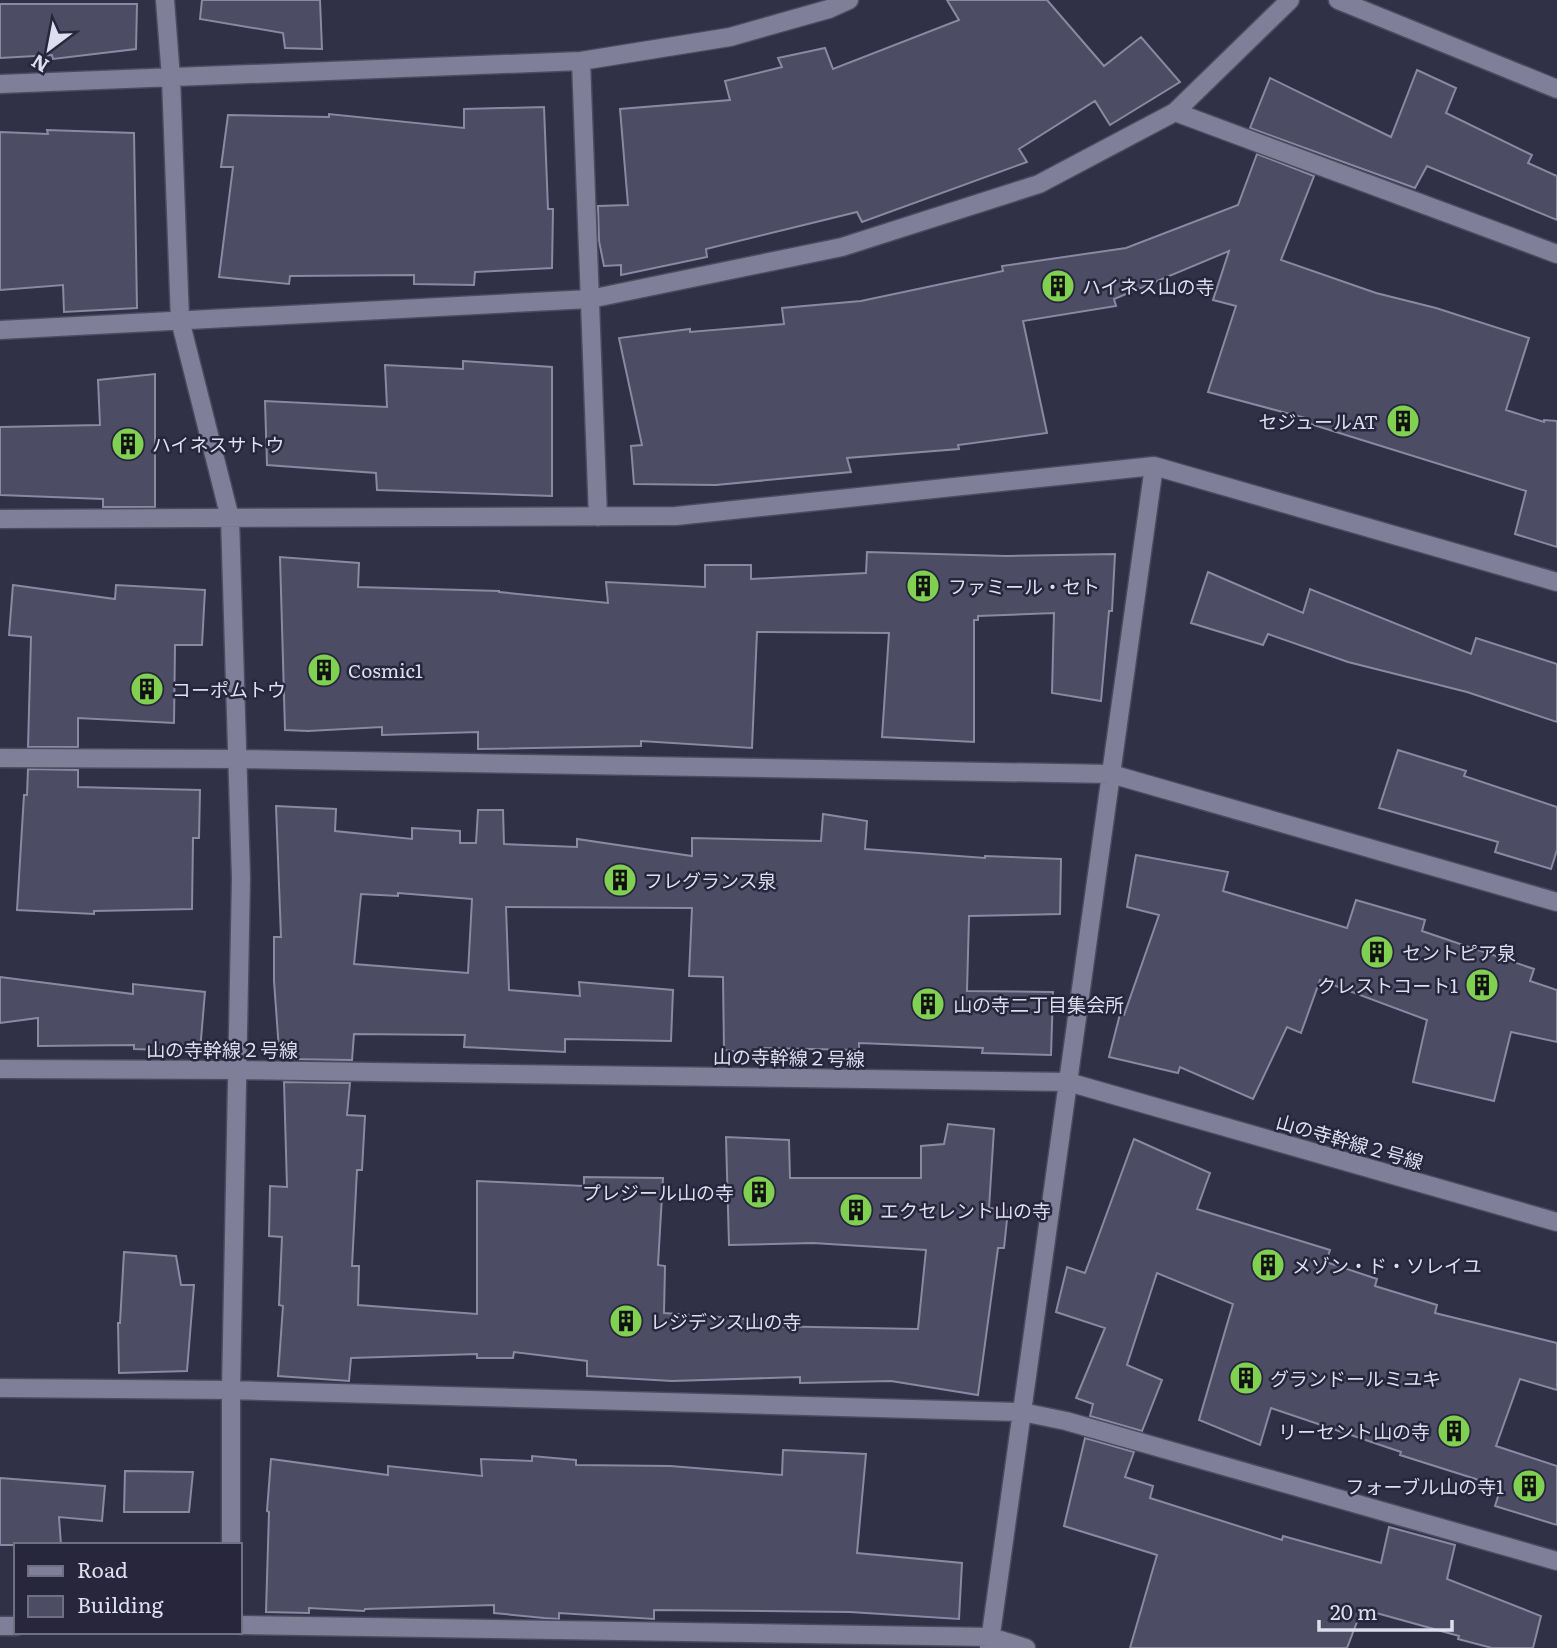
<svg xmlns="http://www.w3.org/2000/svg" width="1557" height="1648" font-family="Literata,'Noto Sans JP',serif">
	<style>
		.building { fill: #4c4c64; stroke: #8989a4; stroke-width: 2; fill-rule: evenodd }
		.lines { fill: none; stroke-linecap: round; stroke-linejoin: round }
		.minor-casing { stroke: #4c4b5e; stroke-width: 21 }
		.minor { stroke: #7f7f9a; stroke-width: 18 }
		.labels { text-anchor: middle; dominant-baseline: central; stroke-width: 5; stroke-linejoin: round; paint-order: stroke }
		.poi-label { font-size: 19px; fill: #dedfee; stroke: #27263c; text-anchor: start }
		.street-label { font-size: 19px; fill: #dedfee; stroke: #27263c }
	</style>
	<rect width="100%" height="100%" fill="#303046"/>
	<!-- building -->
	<path class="building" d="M 202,0 L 320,0 L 322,49 L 285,48 L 283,33 L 200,19 Z
		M 947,0 L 1047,0 L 1104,66 L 1141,37 L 1180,82 L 1110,125 L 1095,101 L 1019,149 L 1027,162 L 862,222 L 857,212 L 706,249 L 707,257 L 621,275 L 621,265 L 604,266 L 599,241 L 598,206 L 628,205 L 620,109 L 730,100 L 725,81 L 782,67 L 778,58 L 825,48 L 833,69 L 959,20 Z
		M 0,4 L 137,4 L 136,49 L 53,59 L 52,55 L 0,58 Z
		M 1417,70 L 1456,88 L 1446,113 L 1532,155 L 1528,163 L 1557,176 L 1557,220 L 1427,166 L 1415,188 L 1250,128 L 1270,78 L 1391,137 Z
		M 544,107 L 548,209 L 553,209 L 552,268 L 475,272 L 474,285 L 414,284 L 414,275 L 290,276 L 289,284 L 219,277 L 233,167 L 221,167 L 228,115 L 329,117 L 329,114 L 464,128 L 464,109 Z
		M 47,130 L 134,133 L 137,308 L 64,312 L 63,285 L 0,290 L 0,132 L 48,134 Z
		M 1257,154 L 1314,176 L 1281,260 L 1376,293 L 1436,308 L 1529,338 L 1506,410 L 1544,422 L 1544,420 L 1557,421 L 1557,547 L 1515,534 L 1526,491 L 1304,422 L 1305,418 L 1208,392 L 1236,306 L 1213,300 L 1229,251 L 1114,299 L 1116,306 L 1023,321 L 1047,433 L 958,445 L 959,449 L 847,458 L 851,472 L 716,485 L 634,484 L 631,446 L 642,445 L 619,338 L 690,329 L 690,332 L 784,324 L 782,308 L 861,301 L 1003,271 L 1002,266 L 1126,248 L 1238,205 Z
		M 463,361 L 552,367 L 552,496 L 377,490 L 376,473 L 267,465 L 265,401 L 387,407 L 385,365 L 463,369 Z
		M 155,374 L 155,507 L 103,507 L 103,499 L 0,495 L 0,427 L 100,425 L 98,380 Z
		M 867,552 L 1006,556 L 1115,554 L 1112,611 L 1109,611 L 1101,701 L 1052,693 L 1054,613 L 978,616 L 978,620 L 974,620 L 974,742 L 882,737 L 889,633 L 757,632 L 752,748 L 641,741 L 641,746 L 478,749 L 478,732 L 382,735 L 382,727 L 308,731 L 285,730 L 280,557 L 359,563 L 358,587 L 499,591 L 499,592 L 608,603 L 606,582 L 705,587 L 705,565 L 751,565 L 751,579 L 866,573 Z
		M 1208,572 L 1303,613 L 1310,589 L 1471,654 L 1476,638 L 1557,664 L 1557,722 L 1467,692 L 1348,662 L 1268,634 L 1263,645 L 1191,623 Z
		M 13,585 L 115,599 L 116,585 L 205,590 L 202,645 L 175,645 L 174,723 L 78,718 L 78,747 L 28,747 L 31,637 L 9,635 Z
		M 1398,750 L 1466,771 L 1464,776 L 1557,807 L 1557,850 L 1551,869 L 1495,852 L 1498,842 L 1379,808 Z
		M 28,769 L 78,770 L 78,787 L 200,790 L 199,838 L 193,838 L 192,909 L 94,911 L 94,914 L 17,910 L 24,795 L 27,795 Z
		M 276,806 L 336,809 L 335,831 L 412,839 L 412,828 L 460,831 L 460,843 L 476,843 L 478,810 L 503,810 L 504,844 L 577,847 L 577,839 L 692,856 L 692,838 L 821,841 L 823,814 L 867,821 L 865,849 L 985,858 L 985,856 L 1061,859 L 1060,914 L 969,916 L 967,991 L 1053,992 L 1051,1055 L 982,1053 L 983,1048 L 859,1043 L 859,1050 L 761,1048 L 761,1055 L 724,1050 L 723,977 L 689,976 L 692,908 L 506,907 L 509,990 L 580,996 L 579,982 L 673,990 L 671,1041 L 565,1039 L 565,1052 L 464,1047 L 465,1035 L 354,1034 L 352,1060 L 284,1059 L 284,1050 L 279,1050 L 274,981 L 274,937 L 281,937 ZM 398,893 L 472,899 L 468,973 L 354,964 L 361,894 L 398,896 Z
		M 1136,855 L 1228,872 L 1223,891 L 1347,928 L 1356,900 L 1425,920 L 1422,931 L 1534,969 L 1530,981 L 1557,990 L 1557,1042 L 1511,1032 L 1494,1101 L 1413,1082 L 1427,1020 L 1320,980 L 1301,1033 L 1287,1027 L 1253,1099 L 1180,1067 L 1178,1073 L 1109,1057 L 1120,1014 L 1124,1015 L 1159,915 L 1127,907 Z
		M 0,977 L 133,994 L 133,984 L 205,992 L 200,1051 L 134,1049 L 134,1045 L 38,1046 L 38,1018 L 0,1023 Z
		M 284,1082 L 350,1083 L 347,1115 L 365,1116 L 362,1170 L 357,1170 L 352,1266 L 359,1266 L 358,1305 L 477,1314 L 477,1181 L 584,1186 L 584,1177 L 663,1178 L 658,1265 L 665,1266 L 664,1313 L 761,1320 L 761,1326 L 918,1329 L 926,1250 L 813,1243 L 729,1245 L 726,1137 L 789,1140 L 790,1178 L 921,1178 L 921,1146 L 944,1144 L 948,1124 L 994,1129 L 989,1208 L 1008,1210 L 1004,1248 L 998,1248 L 978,1395 L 891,1381 L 800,1383 L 800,1377 L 672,1381 L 587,1376 L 587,1361 L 514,1352 L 513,1358 L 477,1358 L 477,1354 L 351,1358 L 349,1381 L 278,1376 L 283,1306 L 279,1305 L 282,1237 L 269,1236 L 270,1186 L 287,1187 Z
		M 1134,1139 L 1210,1173 L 1197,1209 L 1330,1250 L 1326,1262 L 1377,1279 L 1375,1286 L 1437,1305 L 1435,1313 L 1557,1343 L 1557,1390 L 1520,1379 L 1496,1446 L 1557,1466 L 1557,1525 L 1495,1506 L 1501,1487 L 1400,1455 L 1401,1452 L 1271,1408 L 1260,1445 L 1199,1420 L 1233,1304 L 1157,1273 L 1127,1365 L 1162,1380 L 1142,1431 L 1090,1416 L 1093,1404 L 1076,1398 L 1105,1328 L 1056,1312 L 1067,1267 L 1085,1273 Z
		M 124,1252 L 176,1256 L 181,1285 L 194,1285 L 187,1371 L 119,1373 L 118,1323 L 120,1323 Z
		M 1085,1438 L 1134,1452 L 1125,1477 L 1153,1486 L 1150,1498 L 1282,1540 L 1283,1536 L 1381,1563 L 1389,1527 L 1455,1545 L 1447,1579 L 1541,1616 L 1533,1648 L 1492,1648 L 1458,1639 L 1459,1636 L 1362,1609 L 1347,1648 L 1130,1648 L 1157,1555 L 1064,1526 Z
		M 783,1450 L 866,1454 L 857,1553 L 962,1563 L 959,1619 L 850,1612 L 654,1610 L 654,1619 L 559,1613 L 559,1619 L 544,1618 L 494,1613 L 494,1605 L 365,1609 L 364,1611 L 309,1608 L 309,1613 L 266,1612 L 269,1512 L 267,1511 L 271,1459 L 388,1475 L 388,1466 L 482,1476 L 481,1459 L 532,1461 L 532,1456 L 576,1460 L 576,1465 L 670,1466 L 782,1475 Z
		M 125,1471 L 193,1472 L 189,1512 L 124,1512 Z
		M 0,1478 L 105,1486 L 102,1521 L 59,1517 L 61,1545 L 0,1545 Z"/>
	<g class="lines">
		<defs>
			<path id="minor" d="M 165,0 L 171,78 L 180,320 L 230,518 L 241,878 L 231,1390 L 231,1545
				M 1338,0 L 1557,89
				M 581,61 L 598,517
				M 0,84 L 581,61 L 730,37 L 829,9 L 849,0
				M 1175,112 L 1557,254
				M 0,330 L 590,299 L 842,247 L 1039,184 L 1175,112 L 1290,0
				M 0,519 L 676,516 L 1154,466 L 1557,582
				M 0,758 L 239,759 L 1111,774 L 1557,902
				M 0,1069 L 238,1070 L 1068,1082 L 1557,1222
				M 0,1388 L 231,1390 L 1022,1412 L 1066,1421 L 1557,1561
				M 240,1625 L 991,1637 L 1026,1648
				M 0,1626 L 16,1626
				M 989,1648 L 1154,466"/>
		</defs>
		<!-- minor casing -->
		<use href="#minor" class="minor-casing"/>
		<!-- minor -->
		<use href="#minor" class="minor"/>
	</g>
	<!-- icons -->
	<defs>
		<symbol id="building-disc" viewBox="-11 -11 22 22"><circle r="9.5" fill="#80d051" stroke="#27263c"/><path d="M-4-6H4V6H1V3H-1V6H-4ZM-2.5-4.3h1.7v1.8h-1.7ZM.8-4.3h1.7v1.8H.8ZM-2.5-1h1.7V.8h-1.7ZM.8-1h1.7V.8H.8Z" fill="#111"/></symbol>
	</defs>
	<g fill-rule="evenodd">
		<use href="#building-disc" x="1039" y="267" width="38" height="38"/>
		<use href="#building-disc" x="1384" y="402" width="38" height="38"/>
		<use href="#building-disc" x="109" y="425" width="38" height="38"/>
		<use href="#building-disc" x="904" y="567" width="38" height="38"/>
		<use href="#building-disc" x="305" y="651" width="38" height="38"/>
		<use href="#building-disc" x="128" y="670" width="38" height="38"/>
		<use href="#building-disc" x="601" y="861" width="38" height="38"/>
		<use href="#building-disc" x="1358" y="933" width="38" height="38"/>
		<use href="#building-disc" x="1463" y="966" width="38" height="38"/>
		<use href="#building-disc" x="909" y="985" width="38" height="38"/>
		<use href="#building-disc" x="740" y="1173" width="38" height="38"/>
		<use href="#building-disc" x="837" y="1191" width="38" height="38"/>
		<use href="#building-disc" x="1249" y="1246" width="38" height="38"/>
		<use href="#building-disc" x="607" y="1302" width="38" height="38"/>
		<use href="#building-disc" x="1227" y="1359" width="38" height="38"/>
		<use href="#building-disc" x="1435" y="1412" width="38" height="38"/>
		<use href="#building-disc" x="1510" y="1467" width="38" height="38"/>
	</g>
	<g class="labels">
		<!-- poi labels -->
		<g class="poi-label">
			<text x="1082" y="286">ハイネス山の寺</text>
			<text x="1378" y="421" text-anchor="end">セジュールAT</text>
			<text x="152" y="444">ハイネスサトウ</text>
			<text x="948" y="586">ファミール・セト</text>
			<text x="348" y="670">Cosmic1</text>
			<text x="172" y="689">コーポムトウ</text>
			<text x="644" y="880">フレグランス泉</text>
			<text x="1402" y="952">セントピア泉</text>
			<text x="1458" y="985" text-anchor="end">クレストコート1</text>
			<text x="953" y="1004">山の寺二丁目集会所</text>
			<text x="734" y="1192" text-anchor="end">プレジール山の寺</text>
			<text x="880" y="1210">エクセレント山の寺</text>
			<text x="1292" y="1265">メゾン・ド・ソレイユ</text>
			<text x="650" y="1321">レジデンス山の寺</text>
			<text x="1270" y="1378">グランドールミユキ</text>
			<text x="1430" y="1431" text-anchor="end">リーセント山の寺</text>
			<text x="1504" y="1486" text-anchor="end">フォーブル山の寺1</text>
		</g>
		<!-- street labels -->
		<g class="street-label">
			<text x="222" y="1049">山の寺幹線２号線</text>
			<text transform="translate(789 1057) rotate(1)">山の寺幹線２号線</text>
			<text transform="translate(1350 1141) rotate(16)">山の寺幹線２号線</text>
		</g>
	</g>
	<!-- legend -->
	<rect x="14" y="1543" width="228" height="91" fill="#27263c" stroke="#707083" stroke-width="2"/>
	<rect x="28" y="1566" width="35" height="10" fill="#7f7f9a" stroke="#707083" stroke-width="2"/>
	<text x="77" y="1578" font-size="21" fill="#dedfee">Road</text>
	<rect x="28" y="1596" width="35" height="21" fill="#4c4c64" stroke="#707083" stroke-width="2"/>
	<text x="77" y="1613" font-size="21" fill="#dedfee">Building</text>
	<!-- north arrow -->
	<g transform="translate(49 49) rotate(212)" stroke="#27263c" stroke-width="5" paint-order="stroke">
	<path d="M0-5L12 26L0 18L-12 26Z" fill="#dedfee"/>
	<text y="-10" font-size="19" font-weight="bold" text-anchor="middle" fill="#dedfee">N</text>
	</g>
	<!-- scale -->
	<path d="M1319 1620v10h133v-10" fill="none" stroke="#dedfee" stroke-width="3.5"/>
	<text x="1330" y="1620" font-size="21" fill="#dedfee" stroke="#27263c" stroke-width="5" paint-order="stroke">20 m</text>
</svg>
